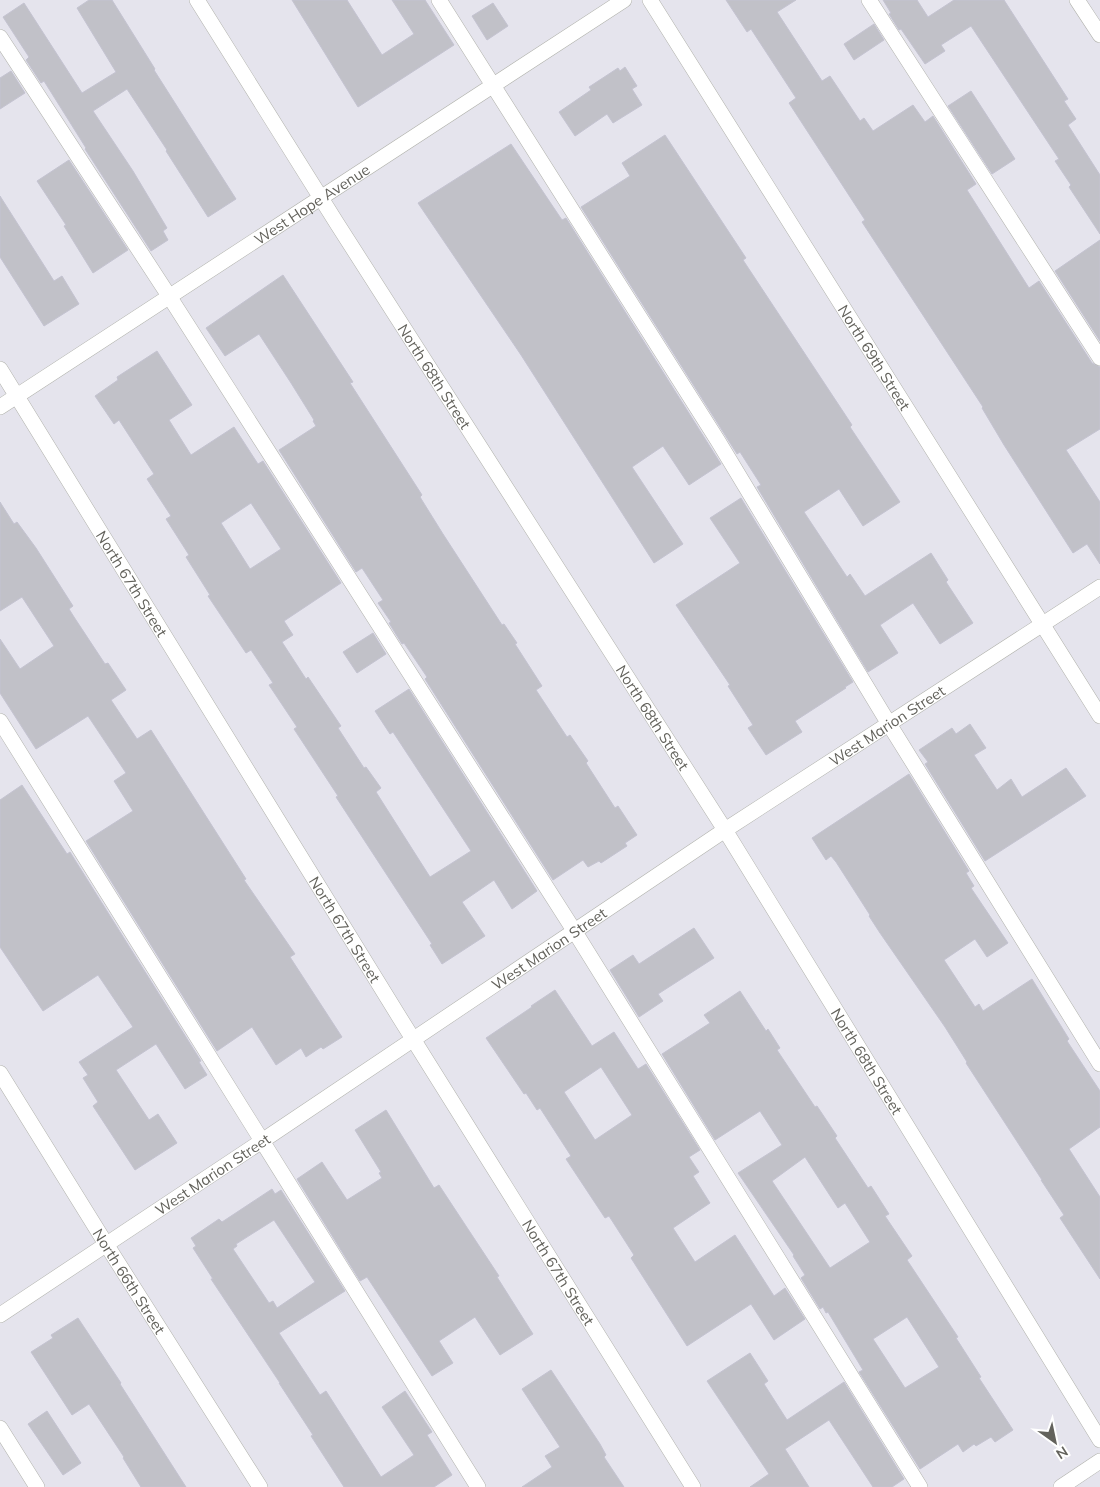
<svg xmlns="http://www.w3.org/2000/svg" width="1100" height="1487" font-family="Mulish,sans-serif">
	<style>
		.building { fill: #c1c1c8; stroke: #c4c3d1; fill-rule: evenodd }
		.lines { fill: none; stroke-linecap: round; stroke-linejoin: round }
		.minor-casing { stroke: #b2b3ad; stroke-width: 16 }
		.minor { stroke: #fff; stroke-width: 15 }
		.labels { text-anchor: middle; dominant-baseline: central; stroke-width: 4; stroke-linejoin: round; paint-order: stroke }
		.street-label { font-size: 15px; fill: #63625c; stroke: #fff }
	</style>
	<rect width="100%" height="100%" fill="#e5e4ed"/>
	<!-- building -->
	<path class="building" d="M 89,0 L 112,0 L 155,69 L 154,70 L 236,199 L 208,217 L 166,151 L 167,150 L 127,89 L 93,111 L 133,171 L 167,228 L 163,231 L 168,240 L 151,251 L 85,149 L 86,148 L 44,81 L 41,83 L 26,60 L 29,57 L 3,17 L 24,3 L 82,93 L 116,72 L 77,8 Z
		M 292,0 L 347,0 L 382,55 L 414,34 L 392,0 L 425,0 L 454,45 L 358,107 Z
		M 726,0 L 796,0 L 777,12 L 822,81 L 830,76 L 860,121 L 864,118 L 873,131 L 913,105 L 925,122 L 933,116 L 976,184 L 967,190 L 1029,288 L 1039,281 L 1092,363 L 1100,367 L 1100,429 L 1066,450 L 1100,502 L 1100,564 L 1087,544 L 1073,553 L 1004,445 L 982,408 L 983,407 L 862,222 L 865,220 L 789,103 L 796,98 L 751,29 L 747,32 Z
		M 883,0 L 917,0 L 928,17 L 954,0 L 1004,0 L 1068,99 L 1064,101 L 1076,119 L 1068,125 L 1100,175 L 1100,234 L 1069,187 L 1071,185 L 1055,161 L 1059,159 L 971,26 L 941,45 L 945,51 L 925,64 L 901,29 L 899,30 L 889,14 L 891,13 Z
		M 493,3 L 508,26 L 487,40 L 472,16 Z
		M 874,24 L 884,40 L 854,60 L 844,44 Z
		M 625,67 L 637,86 L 632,89 L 642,105 L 613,123 L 607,114 L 575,136 L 559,112 L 591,90 L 589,87 L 618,68 L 620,71 Z
		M 11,71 L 25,93 L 0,109 L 0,78 Z
		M 971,91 L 1015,159 L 992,174 L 948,106 Z
		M 665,135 L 746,258 L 743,260 L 852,425 L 850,427 L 900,502 L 863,526 L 839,489 L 804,512 L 847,577 L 850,574 L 865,596 L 931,553 L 948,580 L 946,582 L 973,623 L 940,644 L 913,603 L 880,625 L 898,653 L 868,672 L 757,487 L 761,485 L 740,452 L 737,454 L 581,207 L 630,176 L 622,163 Z
		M 511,144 L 562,220 L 566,218 L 721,464 L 689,485 L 663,446 L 632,467 L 683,544 L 654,563 L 521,355 L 418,203 Z
		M 69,160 L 128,250 L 93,273 L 64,226 L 66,225 L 37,181 Z
		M 0,196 L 54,281 L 62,276 L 79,304 L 44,326 L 0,257 Z
		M 1100,240 L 1100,341 L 1055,271 Z
		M 283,275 L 353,382 L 350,383 L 422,495 L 420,497 L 443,534 L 502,625 L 504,624 L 517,643 L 515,644 L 542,686 L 536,690 L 567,737 L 570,735 L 588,761 L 586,763 L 615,808 L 618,806 L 637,835 L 625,843 L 627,846 L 601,863 L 599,861 L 588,867 L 583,860 L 553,880 L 425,679 L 427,677 L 404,643 L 402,644 L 389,623 L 391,622 L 378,603 L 383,600 L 362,568 L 356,572 L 279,450 L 316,426 L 313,421 L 314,420 L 291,383 L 259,334 L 225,356 L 206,328 Z
		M 157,351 L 192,405 L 169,420 L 191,455 L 234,427 L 258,464 L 263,461 L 341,583 L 284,621 L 293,635 L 282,642 L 306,679 L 308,677 L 341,726 L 338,728 L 364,768 L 366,767 L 381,788 L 376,792 L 430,877 L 471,851 L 393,732 L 390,734 L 375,711 L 409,689 L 537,891 L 512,909 L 494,880 L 462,902 L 485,936 L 442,964 L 430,945 L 432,944 L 336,797 L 338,796 L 294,729 L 297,727 L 269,685 L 273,683 L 251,650 L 246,653 L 208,596 L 210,595 L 186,557 L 189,555 L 166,519 L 171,516 L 147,479 L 154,474 L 119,420 L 114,424 L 95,396 L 118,380 L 117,377 ZM 251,503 L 281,549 L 250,569 L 221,523 Z
		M 741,498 L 853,682 L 845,687 L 846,688 L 795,721 L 802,732 L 766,755 L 748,728 L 753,725 L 728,686 L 730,685 L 676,605 L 740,563 L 710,518 Z
		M 0,502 L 14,524 L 17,522 L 36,548 L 73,606 L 69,609 L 74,617 L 105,664 L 108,663 L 126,690 L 111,700 L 137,739 L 151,730 L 246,879 L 244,880 L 295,954 L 290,957 L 342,1037 L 323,1049 L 321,1047 L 306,1057 L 301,1048 L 276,1065 L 252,1027 L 217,1051 L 86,841 L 133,811 L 114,781 L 126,773 L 88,716 L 36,749 L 0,693 L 0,639 L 20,669 L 54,646 L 22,597 L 0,611 Z
		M 373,633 L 386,654 L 357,673 L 343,652 Z
		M 970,724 L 986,748 L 974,755 L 997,790 L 1011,779 L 1022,797 L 1066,768 L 1086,796 L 985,861 L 925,764 L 928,762 L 919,750 L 952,728 L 956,734 Z
		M 909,774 L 969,871 L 966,873 L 974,886 L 971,888 L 1008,943 L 987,957 L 975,939 L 944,960 L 975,1007 L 979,1004 L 983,1011 L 1032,979 L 1069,1039 L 1067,1041 L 1100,1091 L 1100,1127 L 1069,1149 L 1100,1197 L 1100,1279 L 1060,1218 L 1064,1215 L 1041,1180 L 1042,1180 L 966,1063 L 967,1062 L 945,1027 L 880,933 L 869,916 L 870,915 L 836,862 L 831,856 L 826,860 L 812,838 Z
		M 22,785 L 67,854 L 70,852 L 201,1061 L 199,1062 L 207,1075 L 185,1089 L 156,1044 L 116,1070 L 149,1120 L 158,1114 L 177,1143 L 135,1170 L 93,1106 L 98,1102 L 83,1078 L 88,1075 L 79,1062 L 133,1027 L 98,975 L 43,1011 L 0,947 L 0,800 Z
		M 694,928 L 714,958 L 658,994 L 663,1001 L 639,1017 L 610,970 L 633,955 L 639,964 Z
		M 555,990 L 592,1046 L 614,1032 L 638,1069 L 646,1064 L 700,1150 L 689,1157 L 699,1172 L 693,1176 L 710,1203 L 673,1228 L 695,1262 L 735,1235 L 774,1296 L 785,1288 L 805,1319 L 774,1340 L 751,1304 L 687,1346 L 631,1258 L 634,1255 L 609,1216 L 605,1218 L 566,1159 L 571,1156 L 540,1108 L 537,1110 L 526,1093 L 524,1094 L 486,1038 L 532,1007 L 531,1006 ZM 601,1067 L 632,1115 L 595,1140 L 564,1092 Z
		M 740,991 L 766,1031 L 768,1029 L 780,1048 L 777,1050 L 815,1107 L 817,1106 L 837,1136 L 835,1138 L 868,1188 L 871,1186 L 889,1214 L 885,1216 L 912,1256 L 907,1260 L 958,1337 L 956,1338 L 981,1377 L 979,1378 L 1013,1430 L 995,1442 L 991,1437 L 976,1446 L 974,1444 L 963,1452 L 958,1444 L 920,1469 L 859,1372 L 863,1370 L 828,1312 L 826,1313 L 823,1307 L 820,1309 L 801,1278 L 805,1275 L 793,1256 L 794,1255 L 738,1173 L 782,1145 L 760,1111 L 715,1140 L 662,1054 L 710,1023 L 704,1015 ZM 805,1157 L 838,1208 L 845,1203 L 870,1242 L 830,1268 L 772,1181 ZM 907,1317 L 939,1367 L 905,1388 L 873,1339 Z
		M 386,1110 L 434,1188 L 439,1185 L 464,1223 L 499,1276 L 497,1277 L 533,1334 L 500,1355 L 475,1317 L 439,1341 L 453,1363 L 432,1376 L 367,1277 L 360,1281 L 297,1179 L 322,1162 L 347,1200 L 382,1178 L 379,1173 L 381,1172 L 355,1130 Z
		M 272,1189 L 275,1194 L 281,1190 L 345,1291 L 279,1333 L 320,1395 L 326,1391 L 381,1477 L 414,1455 L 382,1407 L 405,1391 L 432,1432 L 427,1435 L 452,1475 L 434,1487 L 344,1487 L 311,1436 L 313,1435 L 279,1383 L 280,1383 L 211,1279 L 213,1279 L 193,1248 L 196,1246 L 191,1238 L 219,1219 L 222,1222 ZM 274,1220 L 315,1282 L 277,1308 L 273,1301 L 269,1303 L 233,1249 L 237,1246 L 236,1244 Z
		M 78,1318 L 121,1383 L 120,1384 L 186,1487 L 141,1487 L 123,1458 L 124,1457 L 89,1404 L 72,1415 L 31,1352 L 53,1338 L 51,1335 Z
		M 750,1353 L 768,1381 L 764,1384 L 787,1420 L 844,1382 L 904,1479 L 892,1487 L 873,1487 L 829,1420 L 785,1449 L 809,1487 L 750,1487 L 769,1474 L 707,1381 Z
		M 551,1370 L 600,1444 L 606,1455 L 604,1457 L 624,1487 L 522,1487 L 552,1467 L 545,1456 L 560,1447 L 522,1389 Z
		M 47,1411 L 81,1463 L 63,1475 L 28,1424 Z"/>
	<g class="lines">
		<defs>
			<g id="minor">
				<path id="s1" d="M 197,0 L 336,222 L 725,830 L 1100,1440"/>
				<path d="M 439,0 L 718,441 L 889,724 L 1100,1064"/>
				<path id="s2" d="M 650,0 L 1100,716"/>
				<path d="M 869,0 L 1100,358"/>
				<path d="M 1077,0 L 1100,35"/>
				<path d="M 0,37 L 169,296 L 575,932 L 920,1487"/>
				<path id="s3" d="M 0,369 L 398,1015 L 693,1487"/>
				<path id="s4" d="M 0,407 L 624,0"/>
				<path d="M 0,721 L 478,1487"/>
				<path id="s5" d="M 0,1073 L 106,1244 L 260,1487"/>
				<path id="s6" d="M 0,1315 L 262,1141 L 725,830 L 1100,587"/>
				<path d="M 0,1428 L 37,1487"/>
				<path d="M 1061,1487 L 1100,1461"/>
			</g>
		</defs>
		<!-- minor casing -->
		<use href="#minor" class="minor-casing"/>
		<!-- minor -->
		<use href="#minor" class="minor"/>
	</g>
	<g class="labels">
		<!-- street labels -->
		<g class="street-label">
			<text stroke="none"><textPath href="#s4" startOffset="372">West Hope Avenue</textPath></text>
			<text stroke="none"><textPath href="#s2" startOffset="422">North 69th Street</textPath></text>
			<text stroke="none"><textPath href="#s1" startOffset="445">North 68th Street</textPath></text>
			<text stroke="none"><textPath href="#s3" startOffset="252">North 67th Street</textPath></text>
			<text stroke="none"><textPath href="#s1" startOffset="850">North 68th Street</textPath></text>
			<text stroke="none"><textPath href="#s6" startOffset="1065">West Marion Street</textPath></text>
			<text stroke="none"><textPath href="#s3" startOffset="658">North 67th Street</textPath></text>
			<text stroke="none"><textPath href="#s6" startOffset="660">West Marion Street</textPath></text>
			<text stroke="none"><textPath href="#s1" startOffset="1255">North 68th Street</textPath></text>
			<text stroke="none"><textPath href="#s6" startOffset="255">West Marion Street</textPath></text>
			<text stroke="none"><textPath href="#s3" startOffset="1062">North 67th Street</textPath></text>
			<text stroke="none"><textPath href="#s5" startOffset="245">North 66th Street</textPath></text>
		</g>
	</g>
	<!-- north arrow -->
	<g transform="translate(1055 1442) rotate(147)" stroke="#ffffff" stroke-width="4" paint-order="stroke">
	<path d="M0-4L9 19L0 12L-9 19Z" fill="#63625c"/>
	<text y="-8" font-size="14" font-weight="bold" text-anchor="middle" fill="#63625c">N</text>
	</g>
</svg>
